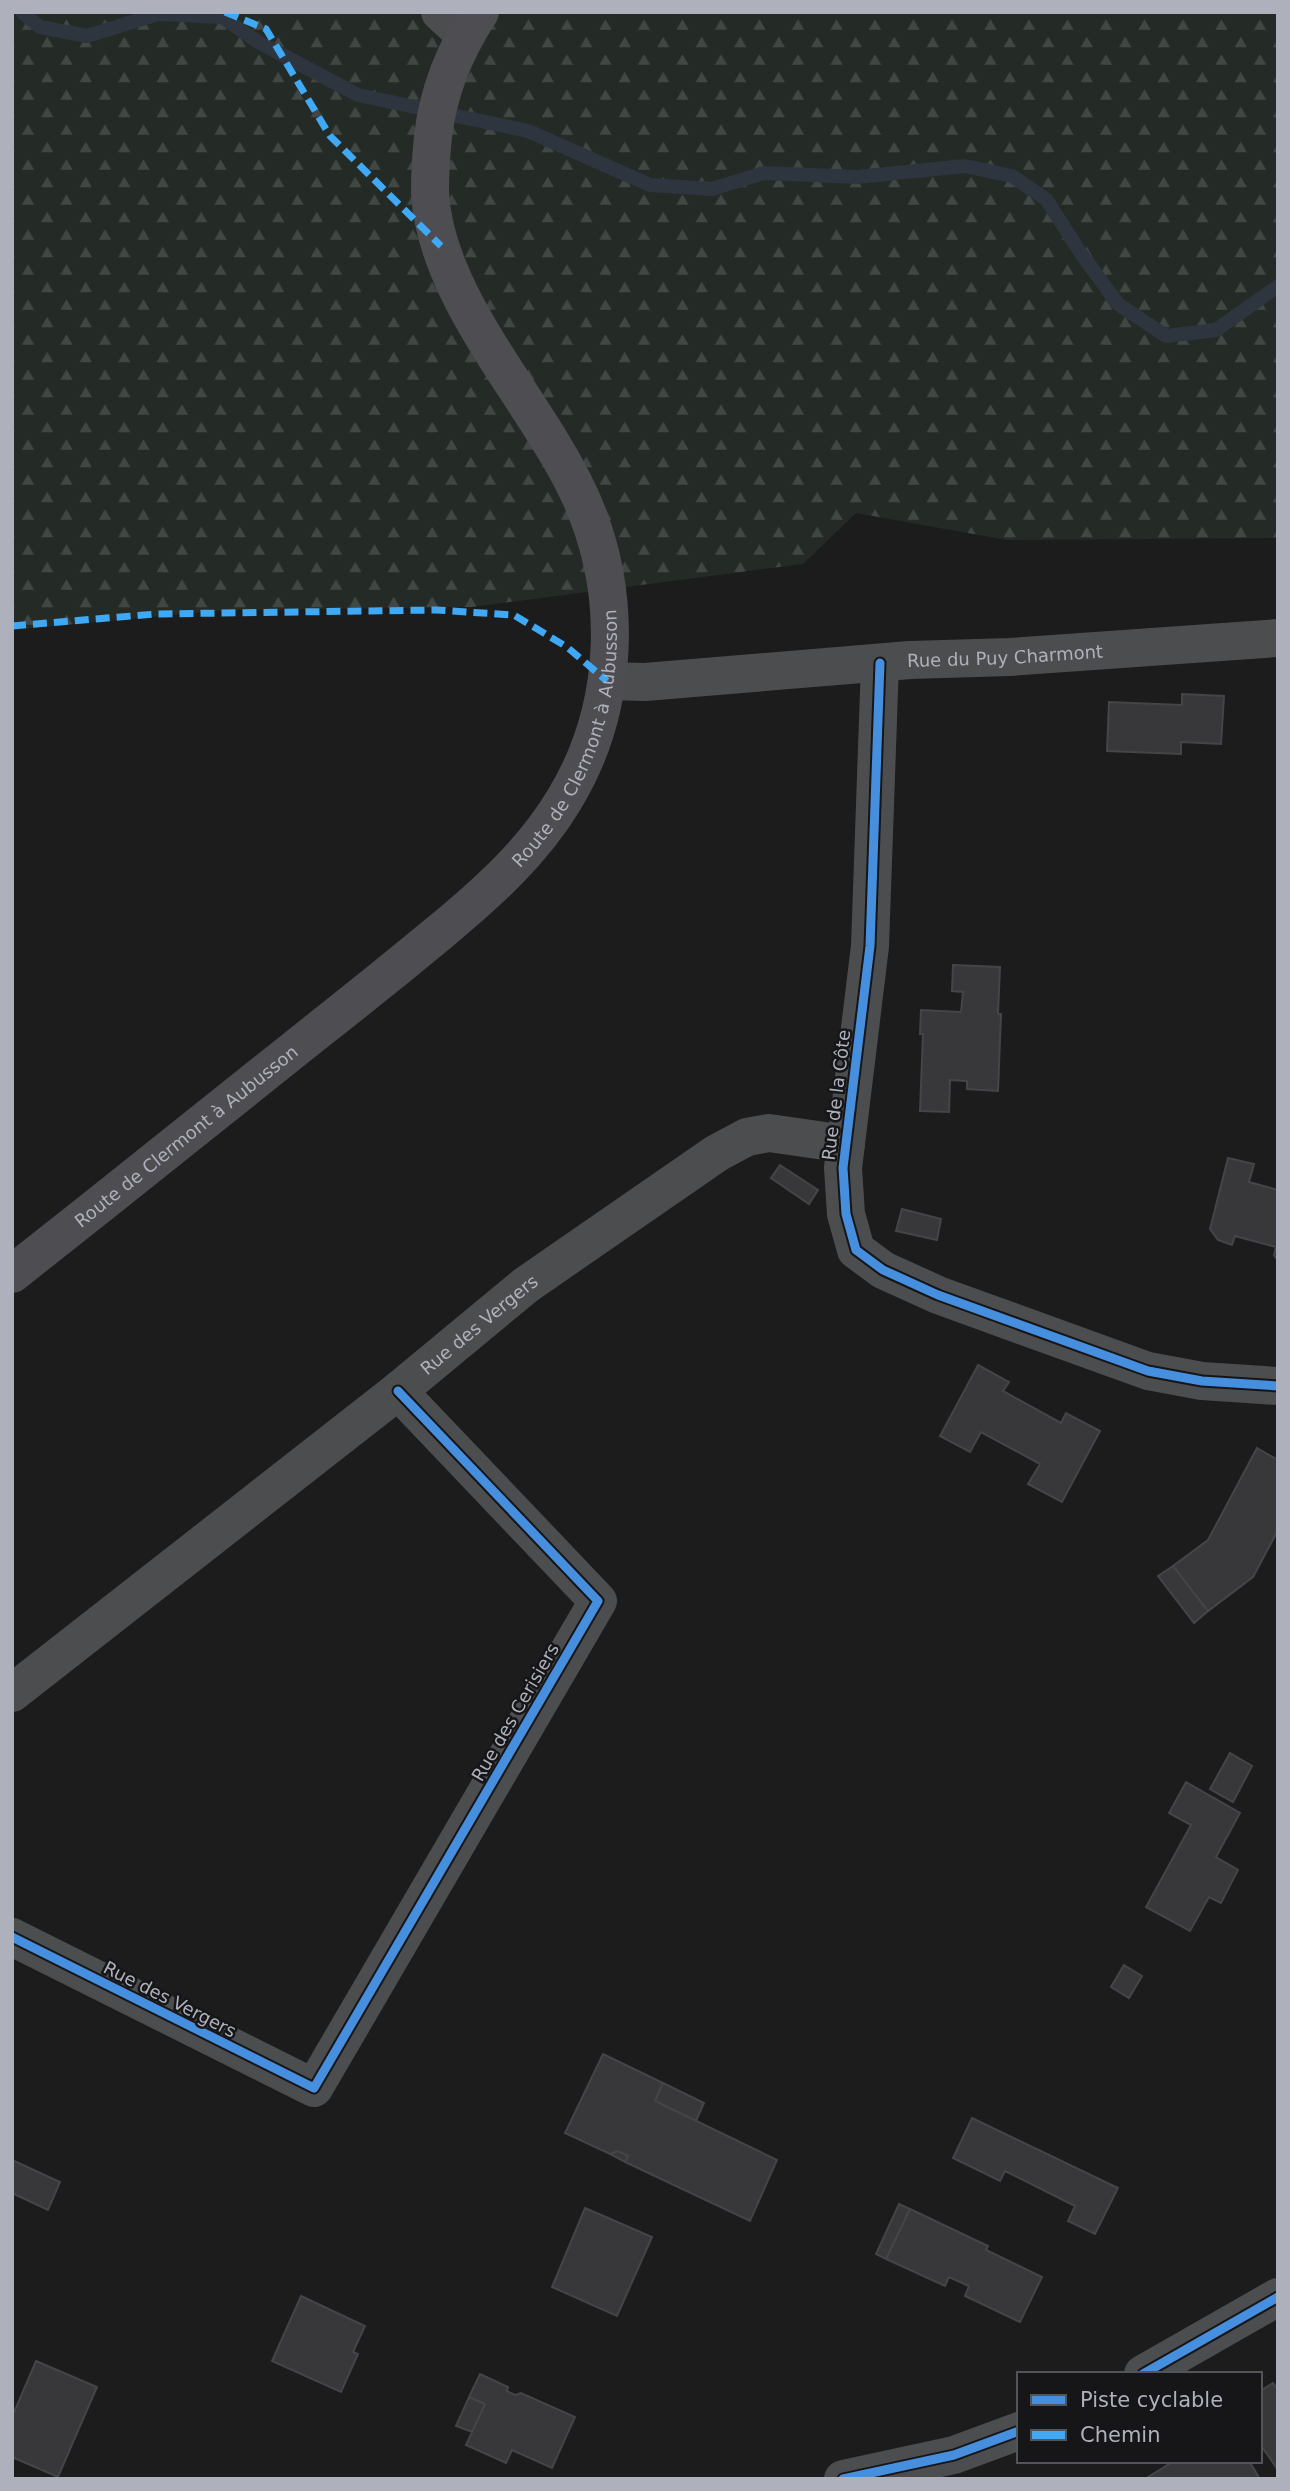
<svg xmlns="http://www.w3.org/2000/svg" width="1290" height="2491" font-family="'DejaVu Sans',sans-serif">
	<style>
		.forest { fill: url(#forest-firs) }
		.lines { fill: none; stroke-linecap: round; stroke-linejoin: round }
		.stream { stroke: #2f353e; stroke-width: 14 }
		.building { fill: #38383a; stroke: #444548; stroke-width: 2 }
		.minor { stroke: #4c4d4f; stroke-width: 38 }
		.major { stroke: #4e4e52; stroke-width: 38 }
		.quiet { stroke: #3fa9f5; stroke-width: 7; stroke-dasharray: 14 7; stroke-linecap: butt }
		.cycleway-casing { stroke: #161618; stroke-width: 13 }
		.cycleway { stroke: #468fdf; stroke-width: 9 }
		.labels { text-anchor: middle; dominant-baseline: central; stroke-width: 5; stroke-linejoin: round; paint-order: stroke }
		.street-label { font-size: 18px; fill: #aeb0bb; stroke: #161618 }
	</style>
	<defs>
		<pattern id="forest-firs" width="22" height="20" patternUnits="userSpaceOnUse" patternTransform="scale(1.75)"><rect width="22" height="20" fill="#242b26"/><path d="M5 1l3.5 6h-7zM16 11l3.5 6h-7z" fill="#414744"/></pattern>
	</defs>
	<rect width="100%" height="100%" fill="#1c1c1c"/>
	<!-- forest -->
	<path class="forest" d="M 12,12 L 1278,12 L 1278,538 L 1007,540 L 856,513 L 803,564 L 472,607 L 225,610 L 12,630 Z"/>
	<g class="lines">
		<!-- stream -->
		<path class="stream" d="M 22,12 L 40,27 L 87,36 L 158,14 L 222,17 L 258,42 L 358,95 L 528,131 L 650,185 L 712,189 L 764,173 L 857,177 L 965,166 L 1012,176 L 1046,199 L 1080,252 L 1118,304 L 1166,336 L 1216,330 L 1278,286"/>
	</g>
	<!-- building -->
	<path class="building" d="M 1182,694 L 1224,696 L 1221,744 L 1181,742 L 1181,754 L 1107,751 L 1109,702 L 1182,705 Z
		M 953,965 L 1000,967 L 998,1014 L 1001,1014 L 998,1091 L 967,1089 L 967,1081 L 950,1080 L 949,1112 L 920,1111 L 923,1034 L 920,1034 L 921,1010 L 961,1012 L 963,992 L 952,991 Z
		M 1228,1158 L 1254,1164 L 1249,1182 L 1278,1190 L 1278,1261 L 1274,1255 L 1276,1247 L 1235,1236 L 1232,1245 L 1218,1240 L 1210,1229 Z
		M 780,1165 L 818,1190 L 809,1204 L 771,1178 Z
		M 902,1209 L 941,1219 L 937,1240 L 896,1231 Z
		M 978,1365 L 1009,1382 L 1003,1391 L 1061,1423 L 1066,1413 L 1100,1431 L 1062,1502 L 1028,1484 L 1040,1464 L 981,1432 L 970,1452 L 940,1436 Z
		M 1257,1448 L 1278,1460 L 1278,1530 L 1253,1577 L 1208,1611 L 1173,1566 L 1208,1540 Z
		M 1173,1566 L 1208,1611 L 1194,1623 L 1158,1576 Z
		M 1230,1753 L 1252,1766 L 1233,1802 L 1210,1789 Z
		M 1186,1782 L 1240,1813 L 1216,1857 L 1238,1870 L 1221,1903 L 1209,1897 L 1190,1931 L 1146,1907 L 1191,1825 L 1169,1813 Z
		M 1124,1965 L 1142,1976 L 1129,1998 L 1111,1987 Z
		M 603,2054 L 663,2083 L 655,2101 L 777,2160 L 750,2221 L 625,2162 L 628,2156 L 618,2151 L 610,2154 L 565,2133 Z
		M 663,2083 L 704,2103 L 696,2121 L 655,2101 Z
		M 972,2118 L 1118,2188 L 1095,2234 L 1068,2221 L 1075,2206 L 1005,2171 L 1000,2181 L 953,2158 Z
		M 618,2151 L 628,2156 L 625,2162 L 610,2154 Z
		M 12,2160 L 60,2182 L 48,2210 L 12,2193 Z
		M 899,2204 L 910,2209 L 886,2259 L 876,2254 Z
		M 585,2208 L 652,2237 L 617,2316 L 552,2287 Z
		M 910,2209 L 988,2246 L 986,2250 L 1042,2277 L 1020,2322 L 965,2296 L 969,2286 L 949,2277 L 945,2286 L 886,2259 Z
		M 301,2296 L 365,2326 L 353,2352 L 358,2354 L 341,2392 L 272,2361 Z
		M 36,2361 L 97,2387 L 58,2477 L 12,2457 L 12,2417 Z
		M 480,2374 L 508,2387 L 507,2391 L 515,2395 L 521,2393 L 575,2417 L 552,2468 L 512,2450 L 506,2463 L 466,2445 L 485,2404 L 469,2397 Z
		M 1273,2383 L 1278,2390 L 1278,2470 L 1260,2444 L 1260,2391 Z
		M 469,2397 L 485,2404 L 472,2432 L 456,2426 Z
		M 1174,2461 L 1249,2461 L 1260,2479 L 1145,2479 Z"/>
	<g class="lines">
		<!-- minor -->
		<g class="minor">
			<path d="M 440,12 L 465,35"/>
			<path d="M 880,663 L 870,946 L 843,1168 L 846,1214 L 856,1250 L 883,1270 L 938,1295 L 1148,1371 L 1202,1381 L 1278,1386"/>
			<path id="s1" d="M 607,681 L 645,682 L 910,660 L 1010,657 L 1278,638"/>
			<path id="s2" d="M 12,1693 L 398,1391 L 526,1285 L 717,1153 L 747,1137 L 769,1133 L 846,1144"/>
			<path d="M 12,1937 L 314,2088 L 598,1601 L 398,1391"/>
			<path d="M 1143,2374 L 1278,2297"/>
			<path d="M 843,2479 L 954,2455 L 1019,2431"/>
		</g>
		<!-- major -->
		<path class="major" id="s3" d="M 12,1274 C 114,1194 215,1112 316,1032 C 358,999 399,966 440,932 C 486,894 533,852 564,800 C 620,708 624,593 580,496 C 536,400 436,300 430,193 C 430,174 431,155 433,137 C 438,92 455,50 480,12"/>
		<!-- quiet -->
		<path class="quiet" d="M 225,12 L 266,29 L 330,136 L 441,246
			M 12,626 L 156,614 L 436,610 L 514,615 L 567,647 L 607,681"/>
		<defs>
			<path id="cycleway" d="M 880,663 L 870,946 L 843,1168 L 846,1214 L 856,1250 L 883,1270 L 938,1295 L 1148,1371 L 1202,1381 L 1278,1386
				M 12,1937 L 314,2088 L 598,1601 L 398,1391
				M 1143,2374 L 1278,2297
				M 843,2479 L 954,2455 L 1019,2431"/>
		</defs>
		<!-- cycleway casing -->
		<use href="#cycleway" class="cycleway-casing"/>
		<!-- cycleway -->
		<use href="#cycleway" class="cycleway"/>
	</g>
	<g class="labels">
		<!-- street labels -->
		<g class="street-label">
			<text stroke="none"><textPath href="#s1" startOffset="399">Rue du Puy Charmont</textPath></text>
			<text stroke="none"><textPath href="#s3" startOffset="789">Route de Clermont à Aubusson</textPath></text>
			<text transform="translate(836 1095) rotate(-83)">Rue de la Côte</text>
			<text stroke="none"><textPath href="#s3" startOffset="222">Route de Clermont à Aubusson</textPath></text>
			<text stroke="none"><textPath href="#s2" startOffset="595">Rue des Vergers</textPath></text>
			<text transform="translate(515 1712) rotate(-60)">Rue des Cerisiers</text>
			<text transform="translate(170 1999) rotate(27)">Rue des Vergers</text>
		</g>
	</g>
	<!-- border -->
	<rect width="1290" height="2491" fill="none" stroke="#aeb0bb" stroke-width="28"/>
	<!-- legend -->
	<rect x="1017" y="2372" width="245" height="91" fill="#161618" stroke="#535459" stroke-width="2"/>
	<rect x="1031" y="2395" width="35" height="10" fill="#468fdf" stroke="#535459" stroke-width="2"/>
	<text x="1080" y="2407" font-size="21" fill="#aeb0bb">Piste cyclable</text>
	<rect x="1031" y="2430" width="35" height="10" fill="#3fa9f5" stroke="#535459" stroke-width="2"/>
	<text x="1080" y="2442" font-size="21" fill="#aeb0bb">Chemin</text>
</svg>
